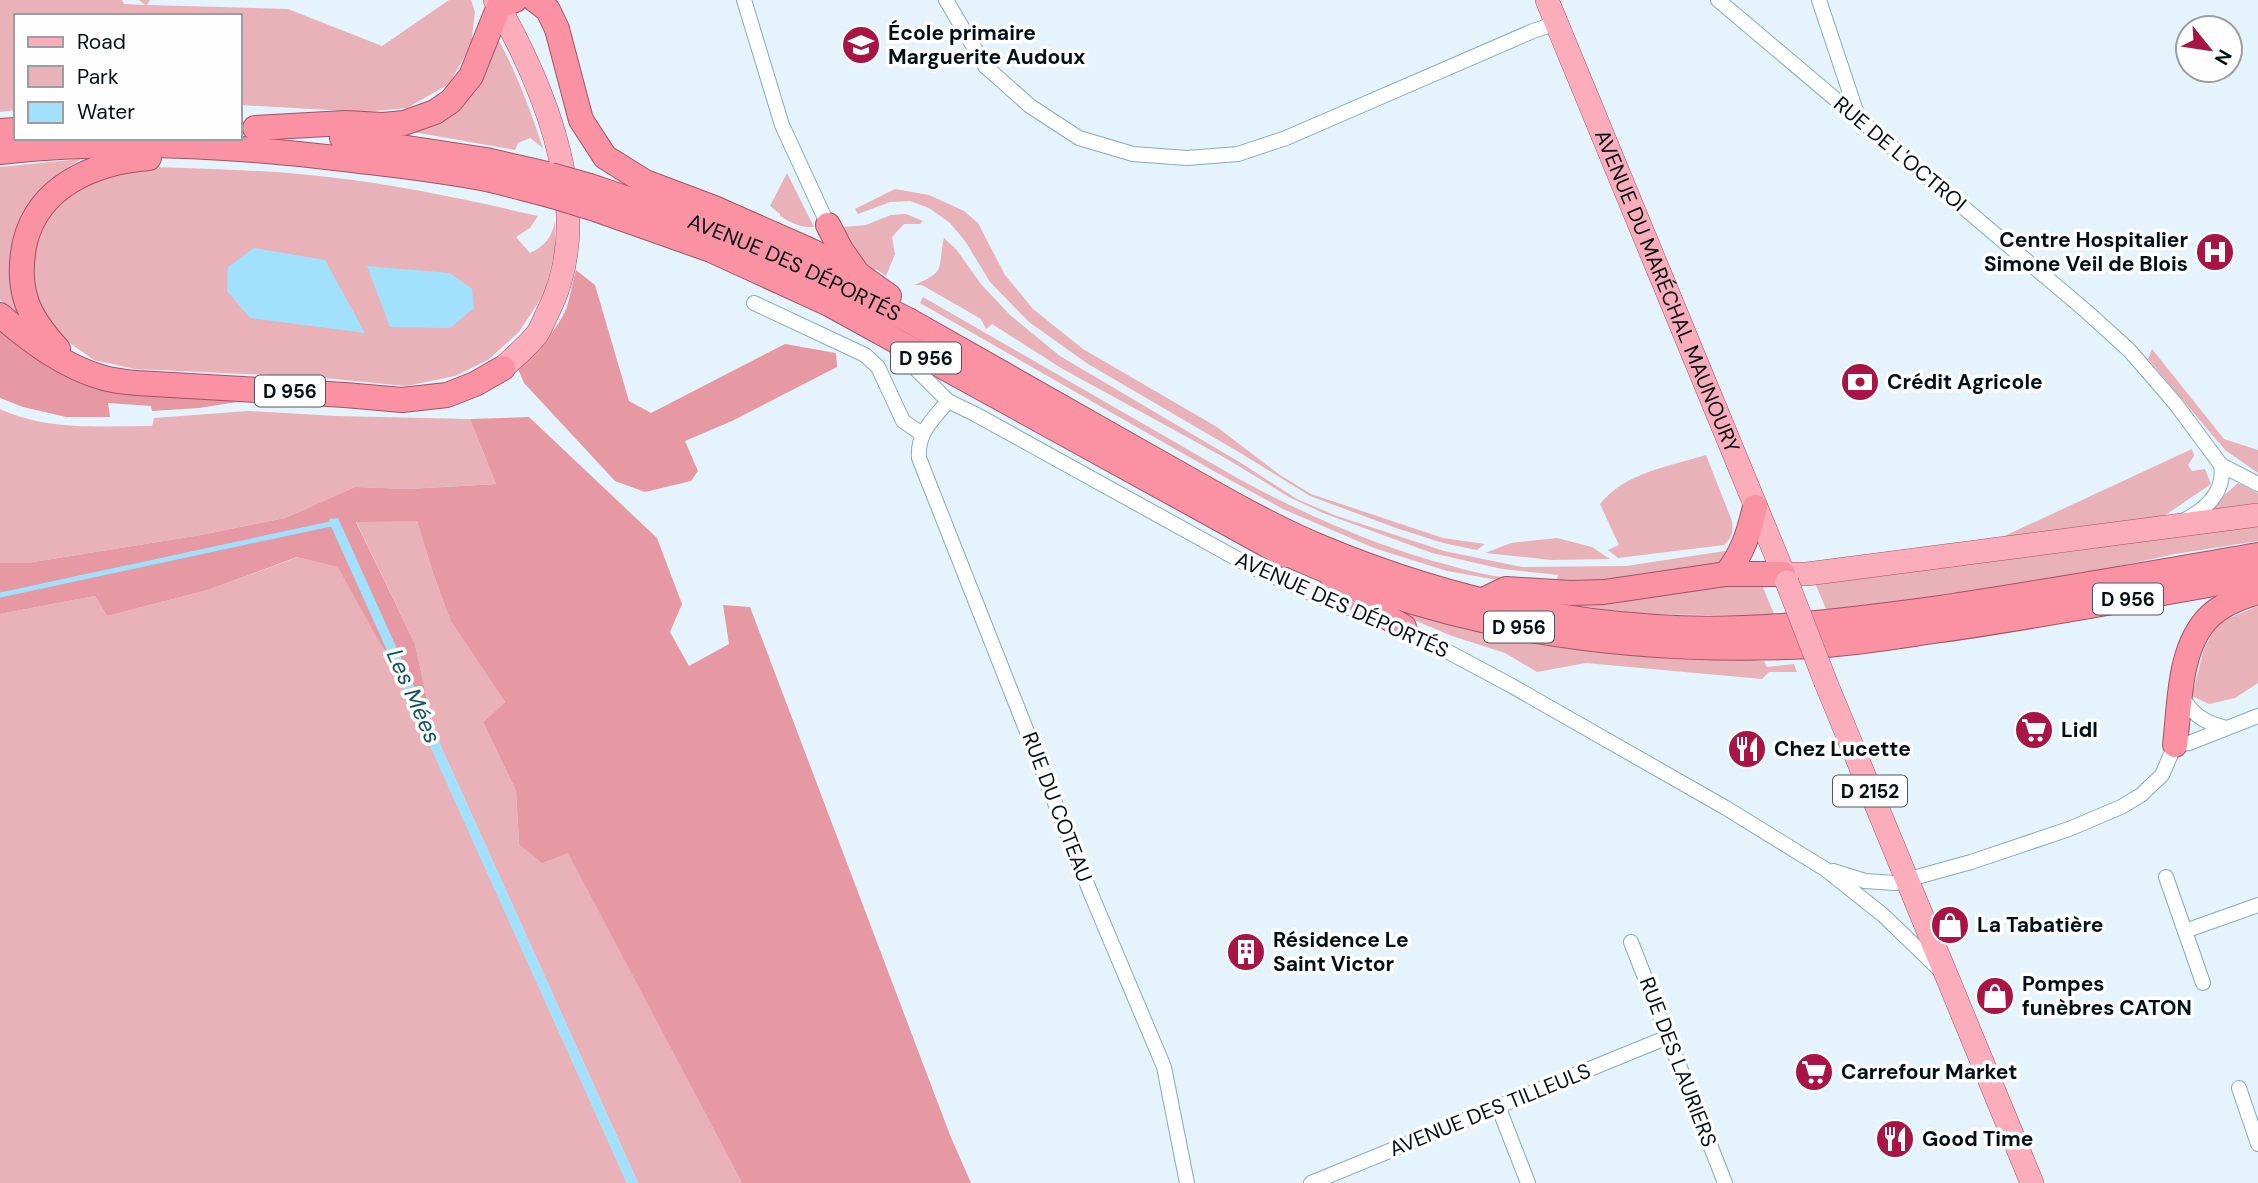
<svg xmlns="http://www.w3.org/2000/svg" width="2258" height="1183" font-family="'DM Sans',sans-serif">
	<style>
		.green { fill: #e9b1b8 }
		.forest { fill: #e699a3 }
		.water { fill: #a2e1fe }
		.lines { fill: none; stroke-linecap: round; stroke-linejoin: round }
		.stream { stroke: #a2e1fe; stroke-width: 5 }
		.minor-casing { stroke: #85abbd; stroke-width: 16 }
		.primary-casing { stroke: #a35264; stroke-width: 24 }
		.trunk-casing { stroke: #a35264; stroke-width: 26 }
		.minor { stroke: #fff; stroke-width: 14 }
		.primary { stroke: #fbadbb; stroke-width: 23 }
		.trunk { stroke: #fa92a4; stroke-width: 24 }
		.primary-bridge-casing { stroke: #a35264; stroke-width: 24; stroke-linecap: butt }
		.trunk-bridge-casing { stroke: #a35264; stroke-width: 26; stroke-linecap: butt }
		.primary-bridge { stroke: #fbadbb; stroke-width: 23 }
		.trunk-bridge { stroke: #fa92a4; stroke-width: 24 }
		.labels { text-anchor: middle; dominant-baseline: central; stroke-width: 7; stroke-linejoin: round; paint-order: stroke }
		.shield { fill: #fefefe; stroke: #4e575c; stroke-width: 2 }
		.shield-label { font-size: 19px; font-weight: bold; fill: #030f16 }
		.poi-label { font-size: 21px; font-weight: bold; fill: #030f16; stroke: #fefefe; text-anchor: start }
		.street-label { font-size: 21px; fill: #030f16; stroke: #fefefe }
		.water-label { font-size: 23px; font-style: italic; fill: #10526b; stroke: #fefefe }
	</style>
	<rect width="100%" height="100%" fill="#e5f4fc"/>
	<!-- green -->
	<path class="green" d="M 0,0 L 122,0 L 124,4 L 145,5 L 139,0 L 150,0 L 147,5 L 288,9 L 382,46 L 449,0 L 471,0 L 475,12 L 471,45 L 449,84 L 407,108 L 365,112 L 240,105 L 240,16 L 16,16 L 16,110 L 0,112 Z
		M 496,35 C 516,71 530,109 543,148 L 530,138 L 518,143 L 515,150 L 407,131 Z
		M 81,159 C 37,187 5,223 12,279 C 14,293 20,308 24,321 L 0,300 L 0,167 Z
		M 152,167 C 211,169 270,170 328,177 C 399,185 469,200 538,216 L 530,228 L 516,237 L 530,253 C 545,246 552,237 555,221 L 555,250 L 545,292 L 519,332 L 488,360 L 455,376 L 406,386 L 314,377 L 135,369 L 94,360 L 57,334 L 39,308 L 31,283 L 37,231 L 75,184 Z
		M 787,173 L 814,227 C 800,228 792,223 780,216 L 780,214 L 770,206 Z
		M 895,189 L 929,195 L 964,211 L 978,223 L 1005,275 L 1033,309 L 1083,349 L 1217,427 L 1280,475 L 1311,494 L 1443,538 L 1485,544 L 1477,550 L 1443,543 L 1396,528 L 1310,496 L 1242,454 L 1088,364 L 1029,322 L 990,282 L 965,241 L 950,223 L 929,208 L 910,201 L 890,202 L 858,214 L 855,209 Z
		M 906,214 L 923,221 L 920,224 L 904,224 L 892,237 L 895,254 L 886,276 L 876,269 L 870,274 L 841,228 L 843,227 L 866,225 L 891,215 Z
		M 944,238 L 956,249 L 981,284 L 1010,315 L 1060,356 L 1241,463 L 1297,499 L 1334,515 L 1444,551 L 1522,567 L 1626,566 L 1725,551 L 1735,553 L 1727,561 L 1716,565 L 1605,584 L 1520,584 L 1447,571 L 1374,548 L 1283,509 L 1210,469 L 920,303 L 923,297 L 1239,479 C 1302,513 1365,541 1433,561 C 1456,567 1478,574 1502,577 C 1519,580 1538,580 1556,582 L 1558,575 L 1502,569 L 1432,553 L 1323,513 L 1289,497 L 1227,459 L 1061,368 L 992,324 L 986,329 L 981,319 L 922,285 L 914,285 C 948,271 937,268 944,238 Z
		M 2152,349 L 2224,439 L 2258,450 L 2258,473 L 2225,450 L 2148,359 Z
		M 0,409 C 47,431 101,426 152,426 L 154,418 L 248,411 L 336,416 L 470,419 L 496,484 L 407,489 L 355,487 L 285,518 L 201,535 L 27,563 L 0,563 Z
		M 2192,449 L 2194,456 L 2188,465 L 2192,471 L 2205,469 L 2211,484 L 2164,516 L 1998,539 Z
		M 1706,455 L 1732,521 C 1733,532 1733,537 1724,545 L 1618,558 L 1608,550 L 1619,545 L 1600,504 C 1624,473 1670,466 1706,455 Z
		M 2238,483 L 2258,493 L 2258,509 L 2198,518 Z
		M 356,521 L 417,521 L 432,570 L 450,620 L 505,702 L 483,722 L 516,791 L 519,844 L 568,852 L 742,1183 L 638,1183 L 434,731 L 415,644 Z
		M 2258,521 L 2258,541 L 2175,554 L 2059,579 L 1911,603 L 1827,611 L 1814,581 Z
		M 1557,538 L 1592,547 L 1610,559 L 1552,560 L 1485,553 L 1511,543 Z
		M 298,557 L 339,567 L 395,667 L 627,1183 L 0,1183 L 0,614 L 95,596 L 107,616 L 208,590 Z
		M 1751,582 L 1761,583 L 1775,616 L 1638,614 L 1555,603 Z
		M 2258,606 L 2258,683 L 2235,698 L 2209,704 L 2192,696 L 2204,649 L 2218,623 Z
		M 1399,608 C 1447,621 1495,636 1544,645 C 1613,656 1683,658 1752,660 L 1764,661 L 1767,667 L 1794,664 L 1797,672 L 1769,672 L 1762,679 L 1586,663 L 1537,672 L 1505,653 L 1452,636 L 1402,615 Z"/>
	<!-- forest -->
	<path class="forest" d="M 576,270 L 595,285 L 629,401 L 651,413 L 785,344 L 836,353 L 837,367 L 732,421 L 685,441 L 698,471 L 691,481 L 645,492 L 615,481 L 524,383 L 518,369 C 536,351 561,328 568,303 C 571,292 573,281 576,270 Z
		M 0,322 L 42,361 L 97,389 L 178,397 L 244,401 L 199,408 L 152,411 L 151,406 L 108,403 L 110,417 L 66,417 L 23,407 L 0,398 Z
		M 529,417 L 657,538 L 682,604 L 670,632 L 689,666 L 729,644 L 723,605 L 750,607 L 950,1135 L 971,1183 L 742,1183 L 568,853 L 542,863 L 519,844 L 516,791 L 483,722 L 505,702 L 450,620 L 432,570 L 417,521 L 356,522 L 415,644 L 434,731 L 375,634 L 338,567 L 297,557 L 208,590 L 107,616 L 95,596 L 0,614 L 0,563 L 27,563 L 201,535 L 285,518 L 355,487 L 408,489 L 496,484 L 470,419 Z"/>
	<!-- water -->
	<path class="water" d="M 254,248 L 325,260 L 365,333 L 250,318 L 227,291 L 228,267 Z
		M 367,266 L 450,273 L 472,289 L 474,308 L 450,328 L 390,327 Z
		M 338,518 L 638,1183 L 627,1183 L 330,524 L 329,519 Z"/>
	<g class="lines">
		<!-- stream -->
		<path class="stream" d="M 0,595 L 335,523"/>
		<defs>
			<path id="minor" d="M 744,0 L 782,125 L 828,225
				M 946,0 L 985,66 L 1030,106 L 1079,138 L 1133,154 L 1187,158 L 1238,154 L 1286,138 L 1533,31 L 1557,23
				M 1718,0 L 2086,311 L 2129,350 L 2175,403 L 2221,465 L 2258,484
				M 1819,0 L 1858,117
				M 754,303 L 865,355 L 878,367 L 903,421 L 922,434
				M 897,350 L 948,401 L 975,414 L 1252,567 L 1329,601 L 1361,612
				M 948,401 C 933,420 917,432 919,458 L 1091,894 L 1164,1067 L 1187,1183
				M 2181,522 C 2205,510 2226,492 2221,465
				M 1400,626 L 1512,686 L 1726,808 L 1825,869 L 1883,915 L 1941,971
				M 2181,695 C 2193,715 2203,722 2226,728
				M 1833,871 L 1865,881 L 1895,883 L 1971,862 L 2069,829 L 2121,807 L 2141,795 L 2162,775 L 2175,745 L 2189,743 L 2258,716
				M 2166,877 L 2203,983
				M 2185,931 L 2258,905
				M 1631,942 L 1725,1183
				M 2239,1088 L 2258,1144
				M 1498,1106 L 1528,1183
				M 1311,1183 L 1668,1037"/>
			<g id="primary">
				<path d="M 495,0 C 545,88 597,212 549,310 C 545,317 542,327 537,334 C 528,346 514,357 503,368"/>
				<path id="s1" d="M 1547,0 L 1787,582"/>
				<path d="M 1783,574 L 1807,574 L 2258,515"/>
				<path d="M 1826,683 L 2032,1183"/>
			</g>
			<g id="trunk">
				<path d="M 535,0 L 548,10 L 557,29 L 581,120 L 605,157 L 645,182 L 714,208 L 807,249 L 858,274 L 889,296"/>
				<path d="M 255,128 L 345,123 L 383,125 L 404,123 L 435,112 L 451,101 L 471,76 L 499,6 L 515,0"/>
				<path d="M 0,131 L 16,130"/>
				<path d="M 342,138 L 486,160 L 551,175"/>
				<path d="M 0,152 C 115,139 230,145 344,159 C 393,165 443,170 491,180 C 512,185 532,191 553,196"/>
				<path id="s2" d="M 590,186 C 640,203 691,220 741,241 C 798,264 854,293 910,321 C 988,365 1067,410 1146,455 C 1204,487 1262,523 1323,548 C 1429,592 1541,620 1656,627 C 1746,633 1837,622 1926,610 C 2037,594 2148,574 2258,555"/>
				<path d="M 592,208 L 711,250 L 829,304 L 1285,555"/>
				<path d="M 828,225 L 841,250 L 858,274"/>
				<path d="M 0,315 C 30,341 64,367 104,378 C 114,381 126,382 137,383 L 345,395 L 402,400 L 447,395 L 475,384 L 503,368"/>
				<path d="M 58,349 C 45,335 32,319 26,300 C 20,281 21,261 25,242 C 39,185 96,162 149,158"/>
				<path d="M 1271,547 C 1305,561 1338,577 1373,589 C 1513,638 1666,653 1813,646 C 1853,644 1894,637 1934,631 C 2042,616 2150,595 2258,576"/>
				<path d="M 1726,574 C 1743,553 1749,532 1755,507"/>
				<path d="M 1333,586 L 1404,627"/>
				<path d="M 1481,601 L 1506,589 L 1571,593 L 1604,592 L 1726,574 L 1783,574"/>
				<path d="M 2175,745 C 2180,704 2178,647 2210,616 C 2223,604 2241,597 2258,592"/>
			</g>
		</defs>
		<!-- minor casing -->
		<use href="#minor" class="minor-casing"/>
		<!-- primary casing -->
		<use href="#primary" class="primary-casing"/>
		<!-- trunk casing -->
		<use href="#trunk" class="trunk-casing"/>
		<!-- minor -->
		<use href="#minor" class="minor"/>
		<!-- primary -->
		<use href="#primary" class="primary"/>
		<!-- trunk -->
		<use href="#trunk" class="trunk"/>
		<defs>
			<path id="primary-bridge" d="M 1787,582 L 1826,683"/>
			<path id="trunk-bridge" d="M 551,175 L 590,186
				M 553,196 L 592,208"/>
		</defs>
		<!-- primary-bridge casing -->
		<use href="#primary-bridge" class="primary-bridge-casing"/>
		<!-- trunk-bridge casing -->
		<use href="#trunk-bridge" class="trunk-bridge-casing"/>
		<!-- primary-bridge -->
		<use href="#primary-bridge" class="primary-bridge"/>
		<!-- trunk-bridge -->
		<use href="#trunk-bridge" class="trunk-bridge"/>
	</g>
	<!-- icons -->
	<defs>
		<symbol id="school-disc" viewBox="-11 -11 22 22"><circle r="9.5" fill="#a91444" stroke="#fefefe"/><path d="M0-5L7-2L0 1L-7-2ZM-4 1L0 2.5L4 1V4Q0 6-4 4Z" fill="#fff"/></symbol>
		<symbol id="hospital-disc" viewBox="-11 -11 22 22"><circle r="9.5" fill="#a91444" stroke="#fefefe"/><path d="M-5-5h3v3.5h4V-5h3V5h-3V1.5h-4V5h-3Z" fill="#fff"/></symbol>
		<symbol id="bank-disc" viewBox="-11 -11 22 22"><circle r="9.5" fill="#a91444" stroke="#fefefe"/><path d="M-6-4H6V4H-6ZM0-2.3a2.3 2.3 0 1 0 0 4.6a2.3 2.3 0 1 0 0-4.6Z" fill="#fff"/></symbol>
		<symbol id="supermarket-disc" viewBox="-11 -11 22 22"><circle r="9.5" fill="#a91444" stroke="#fefefe"/><path d="M-6-5.5h2.5l.6 2H6L4.5 2H-2.5L-4.4-4H-6ZM-1.5 3.2a1.3 1.3 0 1 0 .1 0ZM3 3.2a1.3 1.3 0 1 0 .1 0Z" fill="#fff"/></symbol>
		<symbol id="restaurant-disc" viewBox="-11 -11 22 22"><circle r="9.5" fill="#a91444" stroke="#fefefe"/><path d="M-5-6h1v4h1v-4h1v4h1v-4h1v5L-1.5 .5V6h-2V.5L-5-1ZM5-6V6H3V1.5H1.5Q1.5-4 5-6Z" fill="#fff"/></symbol>
		<symbol id="shop-disc" viewBox="-11 -11 22 22"><circle r="9.5" fill="#a91444" stroke="#fefefe"/><path d="M-5-2.5h2.3a2.7 3.5 0 0 1 5.4 0H5L5.5 6h-11ZM-1.5-2.5h3a1.5 2.3 0 0 0-3 0Z" fill="#fff"/></symbol>
		<symbol id="building-disc" viewBox="-11 -11 22 22"><circle r="9.5" fill="#a91444" stroke="#fefefe"/><path d="M-4-6H4V6H1V3H-1V6H-4ZM-2.5-4.3h1.7v1.8h-1.7ZM.8-4.3h1.7v1.8H.8ZM-2.5-1h1.7V.8h-1.7ZM.8-1h1.7V.8H.8Z" fill="#fff"/></symbol>
	</defs>
	<g fill-rule="evenodd">
		<use href="#school-disc" x="839" y="23" width="44" height="44"/>
		<use href="#hospital-disc" x="2193" y="230" width="44" height="44"/>
		<use href="#bank-disc" x="1838" y="360" width="44" height="44"/>
		<use href="#supermarket-disc" x="2012" y="708" width="44" height="44"/>
		<use href="#restaurant-disc" x="1725" y="727" width="44" height="44"/>
		<use href="#shop-disc" x="1928" y="903" width="44" height="44"/>
		<use href="#building-disc" x="1224" y="930" width="44" height="44"/>
		<use href="#shop-disc" x="1973" y="974" width="44" height="44"/>
		<use href="#supermarket-disc" x="1792" y="1050" width="44" height="44"/>
		<use href="#restaurant-disc" x="1873" y="1117" width="44" height="44"/>
	</g>
	<g class="labels">
		<!-- shield labels -->
		<g class="shield">
			<rect x="891" y="342.5" width="70" height="31" rx="5"/>
			<rect x="255" y="375.5" width="70" height="31" rx="5"/>
			<rect x="2093" y="583.5" width="70" height="31" rx="5"/>
			<rect x="1484" y="611.5" width="70" height="31" rx="5"/>
			<rect x="1833" y="775.5" width="74" height="31" rx="5"/>
		</g>
		<g class="shield-label">
			<text x="926" y="358">D 956</text>
			<text x="290" y="391">D 956</text>
			<text x="2128" y="599">D 956</text>
			<text x="1519" y="627">D 956</text>
			<text x="1870" y="791">D 2152</text>
		</g>
		<!-- poi labels -->
		<g class="poi-label">
			<text x="888" y="33">École primaire<tspan x="888" dy="24">Marguerite Audoux</tspan></text>
			<text x="2188" y="240" text-anchor="end">Centre Hospitalier<tspan x="2188" dy="24">Simone Veil de Blois</tspan></text>
			<text x="1887" y="382">Crédit Agricole</text>
			<text x="2061" y="730">Lidl</text>
			<text x="1774" y="749">Chez Lucette</text>
			<text x="1977" y="925">La Tabatière</text>
			<text x="1273" y="940">Résidence Le<tspan x="1273" dy="24">Saint Victor</tspan></text>
			<text x="2022" y="984">Pompes<tspan x="2022" dy="24">funèbres CATON</tspan></text>
			<text x="1841" y="1072">Carrefour Market</text>
			<text x="1922" y="1139">Good Time</text>
		</g>
		<!-- street labels -->
		<g class="street-label">
			<text transform="translate(1900 154) rotate(40)">RUE DE L'OCTROI</text>
			<text stroke="none"><textPath href="#s2" startOffset="220">AVENUE DES DÉPORTÉS</textPath></text>
			<text stroke="none"><textPath href="#s1" startOffset="315">AVENUE DU MARÉCHAL MAUNOURY</textPath></text>
			<text transform="translate(1342 605) rotate(24)">AVENUE DES DÉPORTÉS</text>
			<text transform="translate(1057 807) rotate(69)">RUE DU COTEAU</text>
			<text transform="translate(1678 1062) rotate(69)">RUE DES LAURIERS</text>
			<text transform="translate(1490 1110) rotate(-22)">AVENUE DES TILLEULS</text>
		</g>
		<!-- water labels -->
		<g class="water-label">
			<text transform="translate(414 696) rotate(66)">Les Mées</text>
		</g>
	</g>
	<!-- legend -->
	<rect x="14" y="14" width="228" height="126" fill="#fefefe" stroke="#9a9ea1" stroke-width="2"/>
	<rect x="28" y="37" width="35" height="10" fill="#fbadbb" stroke="#9a9ea1" stroke-width="2"/>
	<text x="77" y="49" font-size="21" fill="#030f16">Road</text>
	<rect x="28" y="66" width="35" height="21" fill="#e9b1b8" stroke="#9a9ea1" stroke-width="2"/>
	<text x="77" y="84" font-size="21" fill="#030f16">Park</text>
	<rect x="28" y="102" width="35" height="21" fill="#a2e1fe" stroke="#9a9ea1" stroke-width="2"/>
	<text x="77" y="119" font-size="21" fill="#030f16">Water</text>
	<!-- north arrow -->
	<g transform="translate(2209 49) rotate(120)"><circle r="33" fill="#fefefe" stroke="#9a9ea1" stroke-width="2"/>
	<path d="M0-5L12 26L0 18L-12 26Z" fill="#a91444"/>
	<text y="-10" font-size="19" font-weight="bold" text-anchor="middle" fill="#030f16">N</text>
	</g>
</svg>
